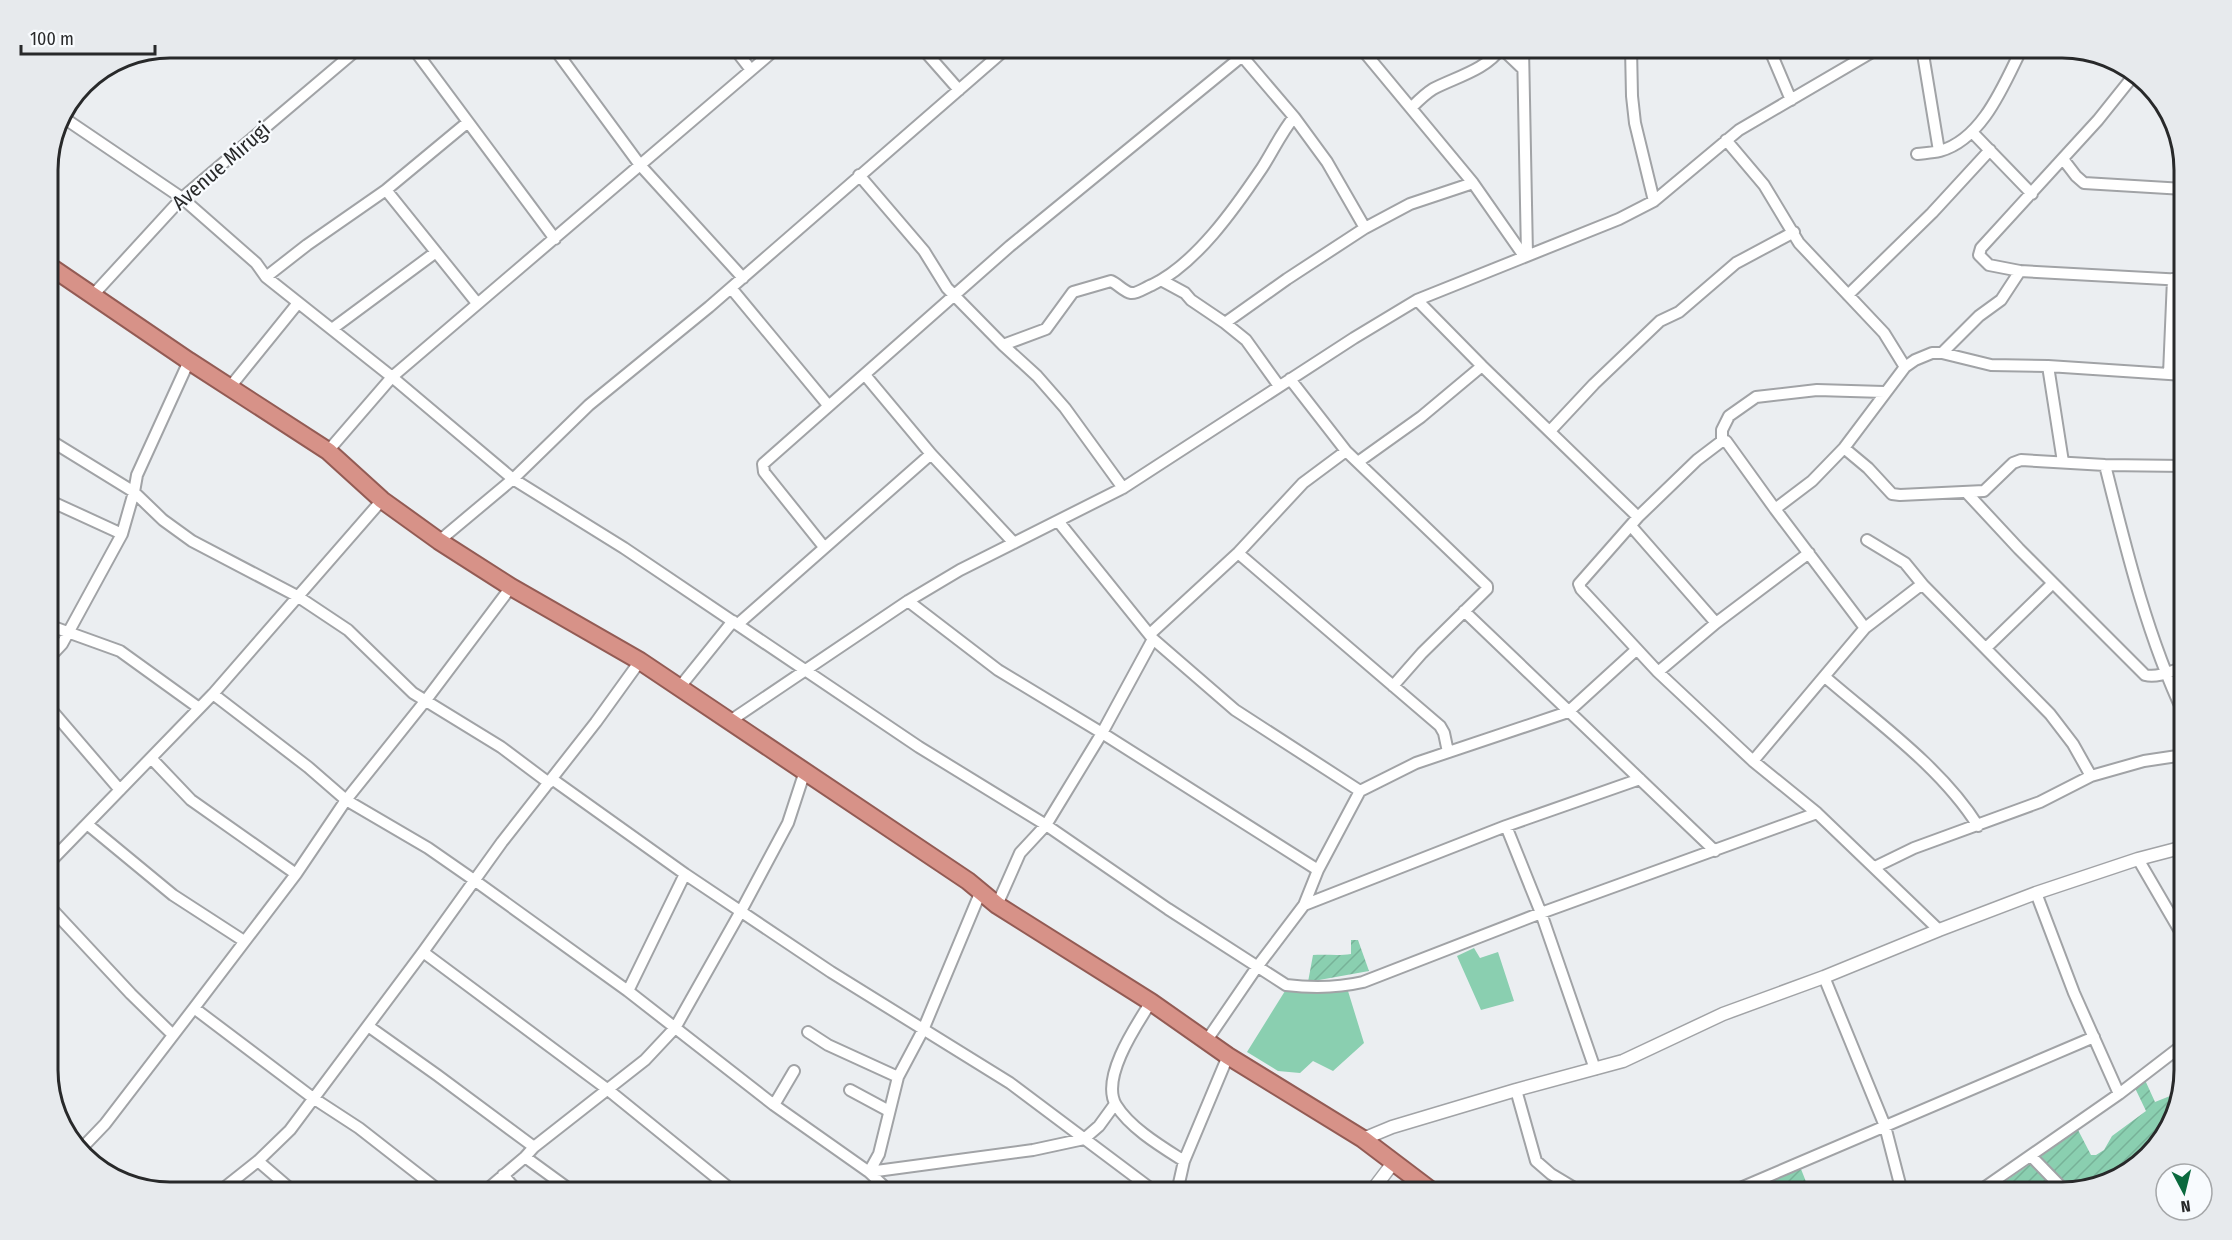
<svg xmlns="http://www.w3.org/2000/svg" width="2232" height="1240" font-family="'Fira Sans Condensed',sans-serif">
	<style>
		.green { fill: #8acfb0 }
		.garden { fill: url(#garden-furrows) }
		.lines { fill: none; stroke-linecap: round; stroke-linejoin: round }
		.minor-casing { stroke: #a1a3a6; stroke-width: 14 }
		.tertiary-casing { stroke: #a1a3a6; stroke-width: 15 }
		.trunk-casing { stroke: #935b54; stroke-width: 20 }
		.minor { stroke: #fff; stroke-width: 10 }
		.tertiary { stroke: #fff; stroke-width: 12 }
		.trunk { stroke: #d79288; stroke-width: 16 }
		.labels { text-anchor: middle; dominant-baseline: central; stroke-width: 4.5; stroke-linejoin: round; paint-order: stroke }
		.street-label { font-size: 21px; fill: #28292a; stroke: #f8fbfe }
		.rim { fill: none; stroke: #28292a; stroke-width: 3 }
	</style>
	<defs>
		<pattern id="garden-furrows" width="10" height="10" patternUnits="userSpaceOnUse" patternTransform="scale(1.5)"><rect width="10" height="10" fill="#8acfb0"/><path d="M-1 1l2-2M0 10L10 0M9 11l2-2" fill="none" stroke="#77b298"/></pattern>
	</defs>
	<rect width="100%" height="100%" fill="#ebeef1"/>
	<!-- green -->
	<path class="green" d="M 1474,948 L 1480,958 L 1498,952 L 1514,1001 L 1481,1010 L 1457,956 Z
		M 1285,991 L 1348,991 L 1364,1043 L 1333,1071 L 1313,1061 L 1300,1073 L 1278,1071 L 1247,1052 Z"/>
	<!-- garden -->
	<path class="garden" d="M 1351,940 L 1358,940 L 1369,971 L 1308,982 L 1313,955 C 1326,954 1338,956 1351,954 Z
		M 2145,1080 L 2155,1102 L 2170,1096 L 2178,1091 L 2168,1130 L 2123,1175 L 2062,1192 L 1990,1192 L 2078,1130 L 2091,1155 L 2096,1155 L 2104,1150 L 2112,1136 L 2146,1111 L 2135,1088 Z
		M 1801,1169 L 1810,1192 L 1746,1192 Z"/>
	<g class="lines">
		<defs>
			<path id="minor" d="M 413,48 L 555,239
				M 554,48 L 640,165 L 743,278
				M 734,48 L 751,70
				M 922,48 L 959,90
				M 1361,48 L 1473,183 L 1524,256
				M 1501,48 L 1523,69
				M 1523,48 L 1527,255
				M 1631,48 L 1632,96 L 1635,123 L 1654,201
				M 1769,48 L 1791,100
				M 1922,48 L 1939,151
				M 1242,56 L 1294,117 L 1327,162 L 1365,228
				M 2134,75 L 2098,120 L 1981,248 L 1979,255 L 1989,265 L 2020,271 L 2184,280
				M 1412,107 C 1418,101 1425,94 1433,89 C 1456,77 1486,70 1501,48
				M 61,116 L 182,198 L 256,263 L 266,277 L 392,377 L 513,479 L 624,548 L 919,747 L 1046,825 L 1168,909 L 1286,985 C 1312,988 1337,988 1363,982 L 1541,913 L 1817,813
				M 1972,132 L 2032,194
				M 1726,140 L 1764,185 L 1799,243 L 1884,333 L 1905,367 L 1915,360 L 1932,353 L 1942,353 L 1991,365 L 2048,366 L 2184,375
				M 1917,154 C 1924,153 1932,153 1940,151 C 1983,139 2004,84 2022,48
				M 2063,159 L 2076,176 L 2084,183 L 2184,189
				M 859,175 L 924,251 L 947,288 L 1003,345 L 1037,376 L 1065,408 L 1123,488
				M 386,190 L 477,303
				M 266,277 L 307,245 L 386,190 L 468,122
				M 1161,280 L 1185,293 L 1191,300 L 1225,323 L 1246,340 L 1279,386
				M 731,288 L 828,405
				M 93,295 L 182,198 L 359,48
				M 1848,295 L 1932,213 L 1990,150
				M 1417,300 L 1482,366 L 1638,517
				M 1225,323 L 1287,279 L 1365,228 L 1410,204 L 1473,183
				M 332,329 L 436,252
				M 1003,345 L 1046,329 L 1073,292 L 1111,281 C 1118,284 1124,292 1131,293 C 1137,294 1146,287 1152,285 C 1196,264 1235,208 1262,168 C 1273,151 1281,133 1294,117
				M 1942,353 L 1979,316 L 2001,300 L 2020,271
				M 2048,366 L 2063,462
				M 2169,374 L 2173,279
				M 865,375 L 931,454 L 1014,543
				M 1290,379 L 1346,451 L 1487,586 L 1487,589 L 1422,653 L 1393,686
				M 230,387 L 298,303
				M 1550,431 L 1594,384 L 1660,321 L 1679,312 L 1736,263 L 1794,232
				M 48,439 L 134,492 L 163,520 L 192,541 L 297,596 L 348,630 L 413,693 L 501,747 L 549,783
				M 1722,441 L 1722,430 L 1729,416 L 1756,397 L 1817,390 L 1884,392
				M 1844,448 L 1868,468 L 1892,494 L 1900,495 L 1984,491 L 2013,463 L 2021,460 L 2105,465 L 2184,466
				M 328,451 L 392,377 L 777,48
				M 1358,462 L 1421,417 L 1482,366
				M 2105,465 C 2126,549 2147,636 2184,714
				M 1966,492 L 2019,549 L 2145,675 C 2158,678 2172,671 2184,667
				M 48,500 L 122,534
				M 1775,509 L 1812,481 L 1844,448 L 1905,367
				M 1058,521 L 1153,639 L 1235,710 L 1360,791
				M 1631,526 L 1716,623
				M 1867,540 L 1905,563 L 1923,585
				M 439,541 L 513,479 L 589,405 L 709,307 L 1007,48
				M 824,547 L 764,472 L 763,464 L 1010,246 L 1252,48
				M 1238,553 L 1440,726 L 1444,733 L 1448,752
				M 908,601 L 998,670 L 1102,733 L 1318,870
				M 1464,611 L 1715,851
				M 738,624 L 931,454
				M 48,625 L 120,651 L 199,708
				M 1865,628 L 1775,509 L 1726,441 L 1722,441 L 1697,460 L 1638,517 L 1579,584 L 1581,589 L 1658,672 L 1753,761 L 1817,813 L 1939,930
				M 1150,634 L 1238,553 L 1303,483 L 1346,451
				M 1986,648 L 2053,583
				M 48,659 L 62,644 L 122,534 L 134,492 L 137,475 L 189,361
				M 1658,672 L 1716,623 L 1809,553
				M 1825,677 C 1877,722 1942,768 1978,826
				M 679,688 L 733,621
				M 213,694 L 308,767 L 346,800 L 428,848 L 474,880 L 628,991 L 774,1105 L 869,1172 L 890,1192
				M 48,706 L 120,790
				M 730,721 L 908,601 L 960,570 L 1123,488 L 1354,338 L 1417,300 L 1619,219 L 1654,201 L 1739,130 L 1879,48
				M 151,758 L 191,800 L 296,874
				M 1753,761 L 1865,628 L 1917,588 L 1923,585 L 2050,714 L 2073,744 L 2091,776
				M 552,779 L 685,874 L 831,972 L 1010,1083 L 1150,1188 L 1158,1192
				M 87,824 L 173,895 L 244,941
				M 1506,826 L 1541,913 L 1595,1069
				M 2138,859 L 2184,938
				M 48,864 L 213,694 L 382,500
				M 1875,867 L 1914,848 L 2040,802 L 2091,776 L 2144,761 L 2184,755
				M 2036,893 L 2074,993 L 2119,1094
				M 48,905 L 131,994 L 173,1035
				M 997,905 L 1020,853 L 1046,825 L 1102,733 L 1153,639
				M 1304,905 L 1506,826 L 1640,779
				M 423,952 L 607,1089 L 734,1192
				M 1824,977 L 1885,1126 L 1902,1192
				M 628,991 L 685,874
				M 1151,1002 C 1137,1024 1100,1078 1116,1105 C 1130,1128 1162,1147 1184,1161 L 1177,1192
				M 194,1008 L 313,1098 L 359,1128 L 441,1192
				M 368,1026 L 437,1075 L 534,1147
				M 808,1032 L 828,1045 L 898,1077
				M 1207,1040 L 1257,967 L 1304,905 L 1318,870 L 1360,791 L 1416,763 L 1568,712 L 1636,650
				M 850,1090 L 889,1111
				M 1516,1090 L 1536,1161 L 1551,1174 L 1581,1192
				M 774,1105 L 794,1071
				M 81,1149 L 105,1124 L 194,1008 L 296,874 L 346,800 L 426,700 L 511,587
				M 2031,1156 L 2065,1191
				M 525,1157 L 573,1192
				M 258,1161 L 294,1192
				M 1184,1161 L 1228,1056
				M 869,1172 L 879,1154 L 898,1077 L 923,1030 L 981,891
				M 869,1172 L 1033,1150 L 1084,1139 L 1099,1126 L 1115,1104
				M 503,1175 L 518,1192
				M 219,1192 L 258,1161 L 290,1130 L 423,952 L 502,842 L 596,722 L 640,661
				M 484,1192 L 525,1157 L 534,1147 L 645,1060 L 675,1028 L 741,911 L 788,823 L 805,771
				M 1731,1192 L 2094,1037
				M 1978,1192 L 2119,1094 L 2184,1044"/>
			<path id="tertiary" d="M 1363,1139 L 1392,1127 L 1516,1090 L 1623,1061 L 1723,1014 L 1824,977 L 1939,930 L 2036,893 L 2138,859 L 2184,847
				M 1371,1192 L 1393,1163"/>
			<path id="trunk" d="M 48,265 L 189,361 L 328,451 L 382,500 L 439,541 L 511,587 L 640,661 L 968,881 L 997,905 L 1151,1002 L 1228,1056 L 1363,1139 L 1433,1192"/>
		</defs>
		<!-- minor casing -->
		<use href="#minor" class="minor-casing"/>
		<!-- tertiary casing -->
		<use href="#tertiary" class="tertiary-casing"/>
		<!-- trunk casing -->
		<use href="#trunk" class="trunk-casing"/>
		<!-- minor -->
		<use href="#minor" class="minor"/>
		<!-- tertiary -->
		<use href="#tertiary" class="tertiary"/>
		<!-- trunk -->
		<use href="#trunk" class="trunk"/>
	</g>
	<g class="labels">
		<!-- street labels -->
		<g class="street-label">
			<text transform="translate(221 166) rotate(-41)">Avenue Mirugi</text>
		</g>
	</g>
	<!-- crop -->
	<path d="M0 0H2232V1240H0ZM170 58H2062A112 112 0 0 1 2174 170V1070A112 112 0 0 1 2062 1182H170A112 112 0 0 1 58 1070V170A112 112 0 0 1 170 58Z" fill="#e7eaed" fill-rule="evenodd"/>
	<path class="rim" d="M170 58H2062A112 112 0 0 1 2174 170V1070A112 112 0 0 1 2062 1182H170A112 112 0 0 1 58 1070V170A112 112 0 0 1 170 58Z"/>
	<!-- north arrow -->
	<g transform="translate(2184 1192) rotate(173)"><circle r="28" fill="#f8fbfe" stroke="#a5a7a9" stroke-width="1.5"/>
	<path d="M0-4.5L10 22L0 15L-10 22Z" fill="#0a693e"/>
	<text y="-9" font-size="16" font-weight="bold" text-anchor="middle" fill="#28292a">N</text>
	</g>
	<!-- scale -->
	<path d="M21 45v9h134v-9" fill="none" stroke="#28292a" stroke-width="3"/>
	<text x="30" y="45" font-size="18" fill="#28292a" stroke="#f8fbfe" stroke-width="4.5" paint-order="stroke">100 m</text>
</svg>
